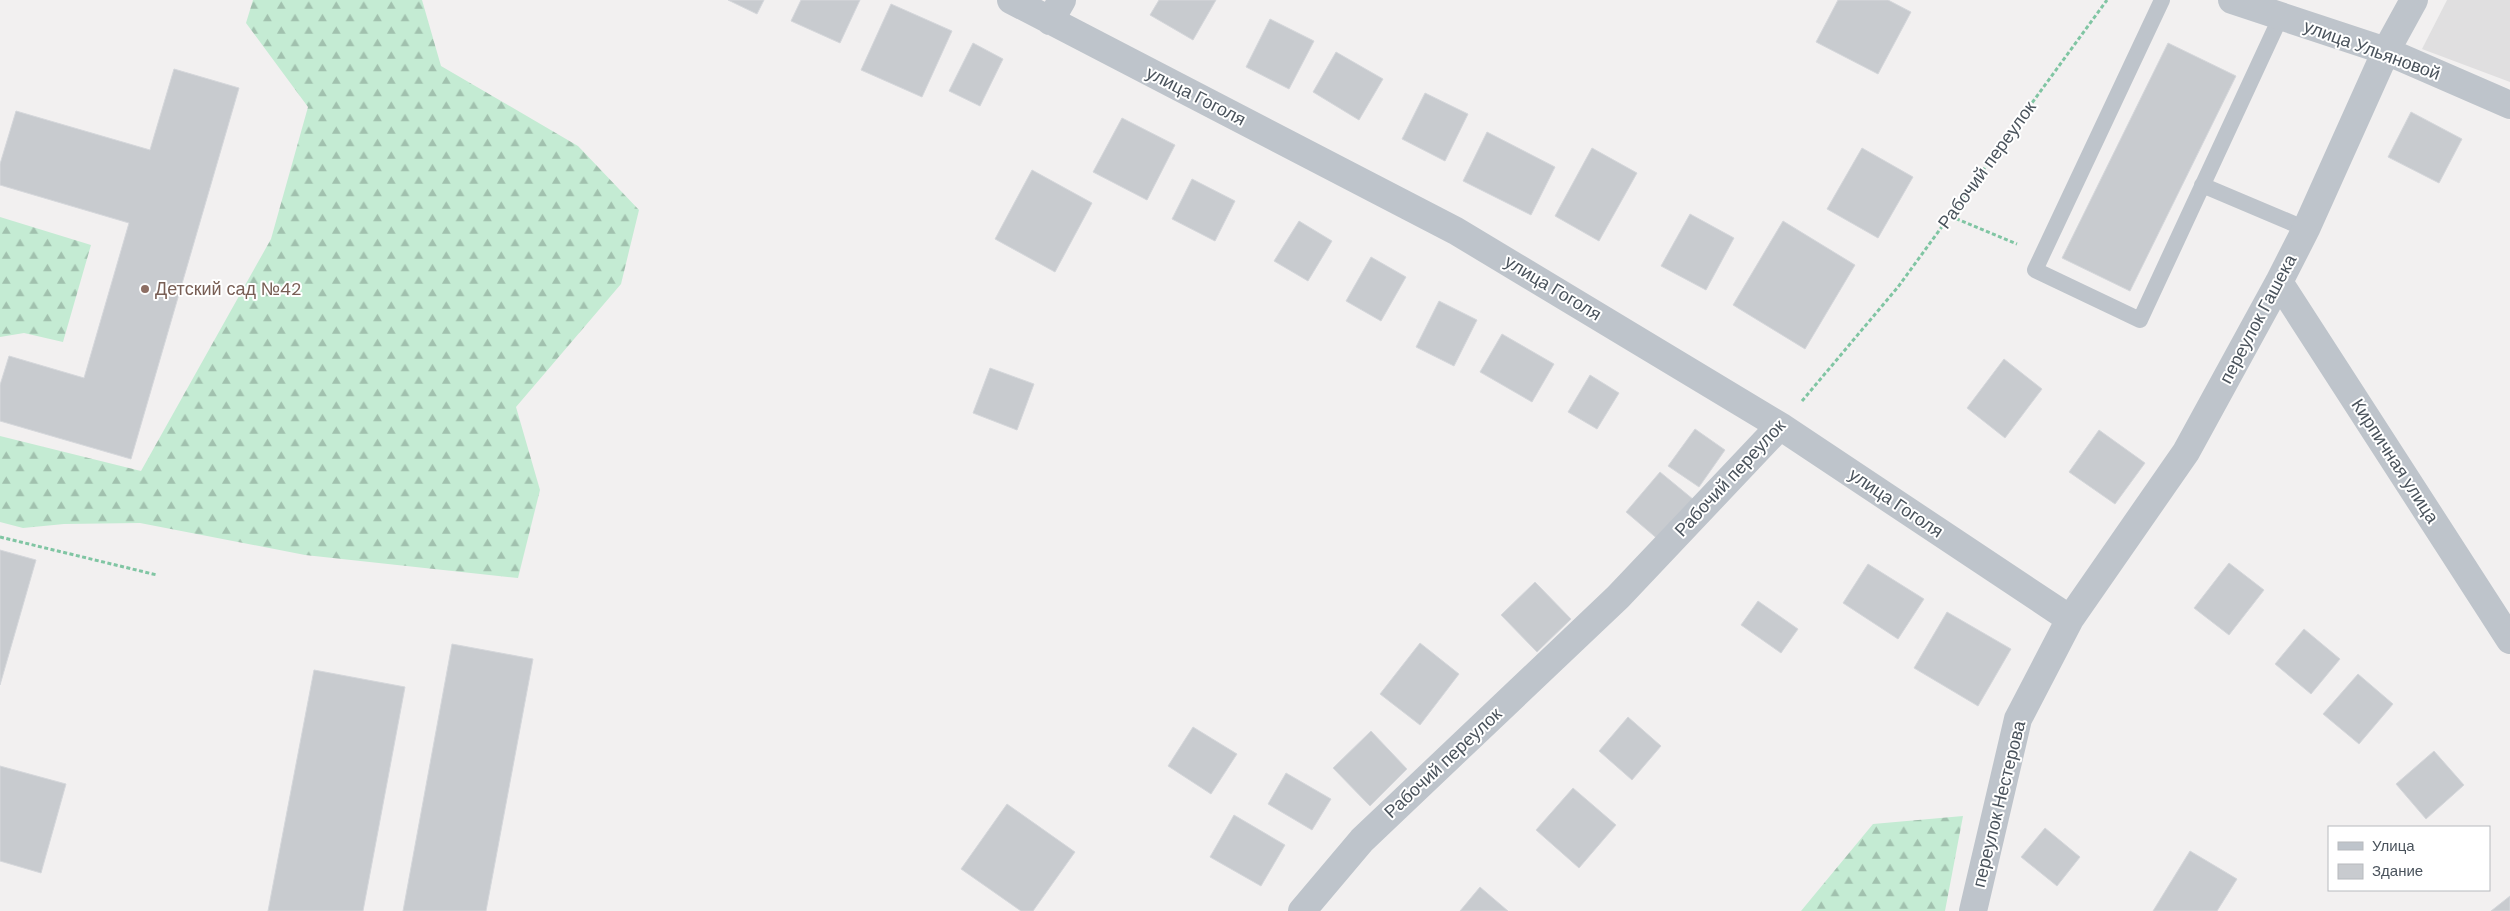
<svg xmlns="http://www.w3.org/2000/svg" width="2510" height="911" font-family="'DM Sans',sans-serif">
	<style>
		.education { fill: #e0dfe0 }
		.forest { fill: url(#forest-firs) }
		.building { fill: #c8cbcf; stroke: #d5d7db }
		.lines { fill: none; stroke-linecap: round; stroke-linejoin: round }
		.path { stroke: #80c5a3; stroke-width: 3; stroke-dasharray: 4 2.5; stroke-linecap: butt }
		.lane { stroke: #bec4cb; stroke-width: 16 }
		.street { stroke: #bec4cb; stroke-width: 28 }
		.education-dot { fill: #8d6e63; stroke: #fff; stroke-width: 2 }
		.labels { text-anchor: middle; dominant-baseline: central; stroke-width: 4; stroke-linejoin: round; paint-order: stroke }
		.street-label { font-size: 18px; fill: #4a535c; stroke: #fff }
		.education-label { font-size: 18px; fill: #785e54; stroke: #fff; text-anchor: start }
	</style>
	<defs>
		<pattern id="forest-firs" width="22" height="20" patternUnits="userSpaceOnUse" patternTransform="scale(1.25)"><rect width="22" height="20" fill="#c4ebd3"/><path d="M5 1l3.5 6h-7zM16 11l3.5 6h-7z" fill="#a1c1ae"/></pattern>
	</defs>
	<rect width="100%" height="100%" fill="#f2f0f0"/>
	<!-- education -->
	<path class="education" d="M 2447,0 L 2510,0 L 2510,82 L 2422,49 Z"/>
	<!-- forest -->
	<path class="forest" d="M 253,0 L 422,0 L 441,66 L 578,146 L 639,210 L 621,284 L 516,407 L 540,490 L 518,578 L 305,555 L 140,523 L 64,524 L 23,528 L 0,522 L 0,436 L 141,471 L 271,239 L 308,107 L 246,23 Z
		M 0,217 L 91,245 L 63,342 L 24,333 L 0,337 Z
		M 1963,816 L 1945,911 L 1801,911 L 1873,824 Z"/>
	<!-- building -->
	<path class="building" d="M 728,0 L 764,0 L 757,14 Z
		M 801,0 L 860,0 L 840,43 L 791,21 Z
		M 1159,0 L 1216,0 L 1193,40 L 1150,15 Z
		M 1838,0 L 1888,0 L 1911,12 L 1878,74 L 1816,42 Z
		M 891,4 L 952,31 L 922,97 L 861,70 Z
		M 1270,19 L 1314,41 L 1289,89 L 1246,67 Z
		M 973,43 L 1003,59 L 980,106 L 949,91 Z
		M 2168,43 L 2236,76 L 2130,291 L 2062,258 Z
		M 1336,52 L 1383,79 L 1359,120 L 1313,92 Z
		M 174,69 L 239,88 L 131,459 L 0,421 L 0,385 L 9,356 L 84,378 L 129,223 L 0,185 L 0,164 L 16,111 L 150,150 Z
		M 1425,93 L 1468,114 L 1445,161 L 1402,139 Z
		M 2411,112 L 2462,139 L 2439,183 L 2388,157 Z
		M 1122,118 L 1175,145 L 1147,200 L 1093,172 Z
		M 1487,132 L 1555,167 L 1531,215 L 1463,181 Z
		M 1592,148 L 1637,173 L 1599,241 L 1555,216 Z
		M 1862,148 L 1913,177 L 1878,238 L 1827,209 Z
		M 1032,170 L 1092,203 L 1055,272 L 995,239 Z
		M 1192,179 L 1235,201 L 1215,241 L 1172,219 Z
		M 1690,214 L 1734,238 L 1706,290 L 1661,266 Z
		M 1299,221 L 1332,241 L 1308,281 L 1274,261 Z
		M 1783,221 L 1855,265 L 1805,349 L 1733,305 Z
		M 1371,257 L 1406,277 L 1381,321 L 1346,301 Z
		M 1439,301 L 1477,320 L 1454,366 L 1416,347 Z
		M 1502,334 L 1554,364 L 1532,402 L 1480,372 Z
		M 2004,359 L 2042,389 L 2005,438 L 1967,408 Z
		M 990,368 L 1034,384 L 1017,430 L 973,413 Z
		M 1590,375 L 1619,393 L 1597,429 L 1568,412 Z
		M 1695,429 L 1725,450 L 1699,487 L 1668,466 Z
		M 2099,430 L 2145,463 L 2115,504 L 2069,472 Z
		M 1660,472 L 1694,500 L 1660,541 L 1626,512 Z
		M 0,550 L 36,560 L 0,685 Z
		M 2229,563 L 2264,590 L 2229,635 L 2194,608 Z
		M 1868,564 L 1924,599 L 1898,639 L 1843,603 Z
		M 1535,582 L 1571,619 L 1537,652 L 1501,615 Z
		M 1758,601 L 1798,629 L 1781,653 L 1741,625 Z
		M 1947,612 L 2011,649 L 1978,706 L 1914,668 Z
		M 2304,629 L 2340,659 L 2311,694 L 2275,664 Z
		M 1420,643 L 1459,674 L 1420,725 L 1380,694 Z
		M 452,644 L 533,659 L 486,911 L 403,911 Z
		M 314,670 L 405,687 L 363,911 L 268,911 Z
		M 2358,674 L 2393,704 L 2359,744 L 2323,714 Z
		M 1628,717 L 1661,746 L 1632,780 L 1599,751 Z
		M 1193,727 L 1237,754 L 1211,794 L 1168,766 Z
		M 1371,731 L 1407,769 L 1370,806 L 1333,768 Z
		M 2434,751 L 2464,785 L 2426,819 L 2396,784 Z
		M 0,766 L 66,784 L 41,873 L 0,861 Z
		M 1286,773 L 1331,799 L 1312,830 L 1268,804 Z
		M 1573,788 L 1616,825 L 1579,868 L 1536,830 Z
		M 1007,804 L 1075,852 L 1033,911 L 1021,911 L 961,869 Z
		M 1234,815 L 1285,845 L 1261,886 L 1210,857 Z
		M 2045,828 L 2080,857 L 2057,886 L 2021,857 Z
		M 2190,851 L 2237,879 L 2217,911 L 2153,911 Z
		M 1480,887 L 1508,911 L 1460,911 Z
		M 2510,896 L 2510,911 L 2491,911 Z"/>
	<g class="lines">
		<!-- path -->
		<path class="path" d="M 1950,216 L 2017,244
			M 1802,401 L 1898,287 L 2107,0
			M 0,537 L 157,575"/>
		<!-- lane -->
		<path class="lane" d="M 2162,0 L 2035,270 L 2140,320 L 2281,16
			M 2202,185 L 2306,229"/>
		<!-- street -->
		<path class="street" d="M 1011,0 L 1456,231 L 1780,426 L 2070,619
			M 2232,0 L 2386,51 L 2510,105
			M 1050,21 L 1062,0
			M 2279,282 L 2510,640
			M 1302,911 L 1362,840 L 1618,597 L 1780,426
			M 1973,911 L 2018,719 L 2070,619 L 2186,452 L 2279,282 L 2306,229 L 2386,51 L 2414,0"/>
	</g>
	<!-- markers -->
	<circle class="education-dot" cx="145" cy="289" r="5"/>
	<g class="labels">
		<!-- street labels -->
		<g class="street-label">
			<text transform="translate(2372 50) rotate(20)">улица Ульяновой</text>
			<text transform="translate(1196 96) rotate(27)">улица Гоголя</text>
			<text transform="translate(1987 165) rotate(-54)">Рабочий переулок</text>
			<text transform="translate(1553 288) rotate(31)">улица Гоголя</text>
			<text transform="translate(2258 319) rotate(-62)">переулок Гашека</text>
			<text transform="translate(2395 461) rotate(57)">Кирпичная улица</text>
			<text transform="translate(1730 478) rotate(-47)">Рабочий переулок</text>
			<text transform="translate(1896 503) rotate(34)">улица Гоголя</text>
			<text transform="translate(1443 763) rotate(-43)">Рабочий переулок</text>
			<text transform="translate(1999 804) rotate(-76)">переулок Нестерова</text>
		</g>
		<!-- education labels -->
		<g class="education-label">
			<text x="155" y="289">Детский сад №42</text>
		</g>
	</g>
	<!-- legend -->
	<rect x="2328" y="826" width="162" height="65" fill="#ffffff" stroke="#b7babe"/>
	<rect x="2338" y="842" width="25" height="8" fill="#bec4cb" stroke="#b7babe"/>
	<text x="2372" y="851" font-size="15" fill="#4a535c">Улица</text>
	<rect x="2338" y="864" width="25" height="15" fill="#c8cbcf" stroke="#b7babe"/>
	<text x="2372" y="876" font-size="15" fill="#4a535c">Здание</text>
</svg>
